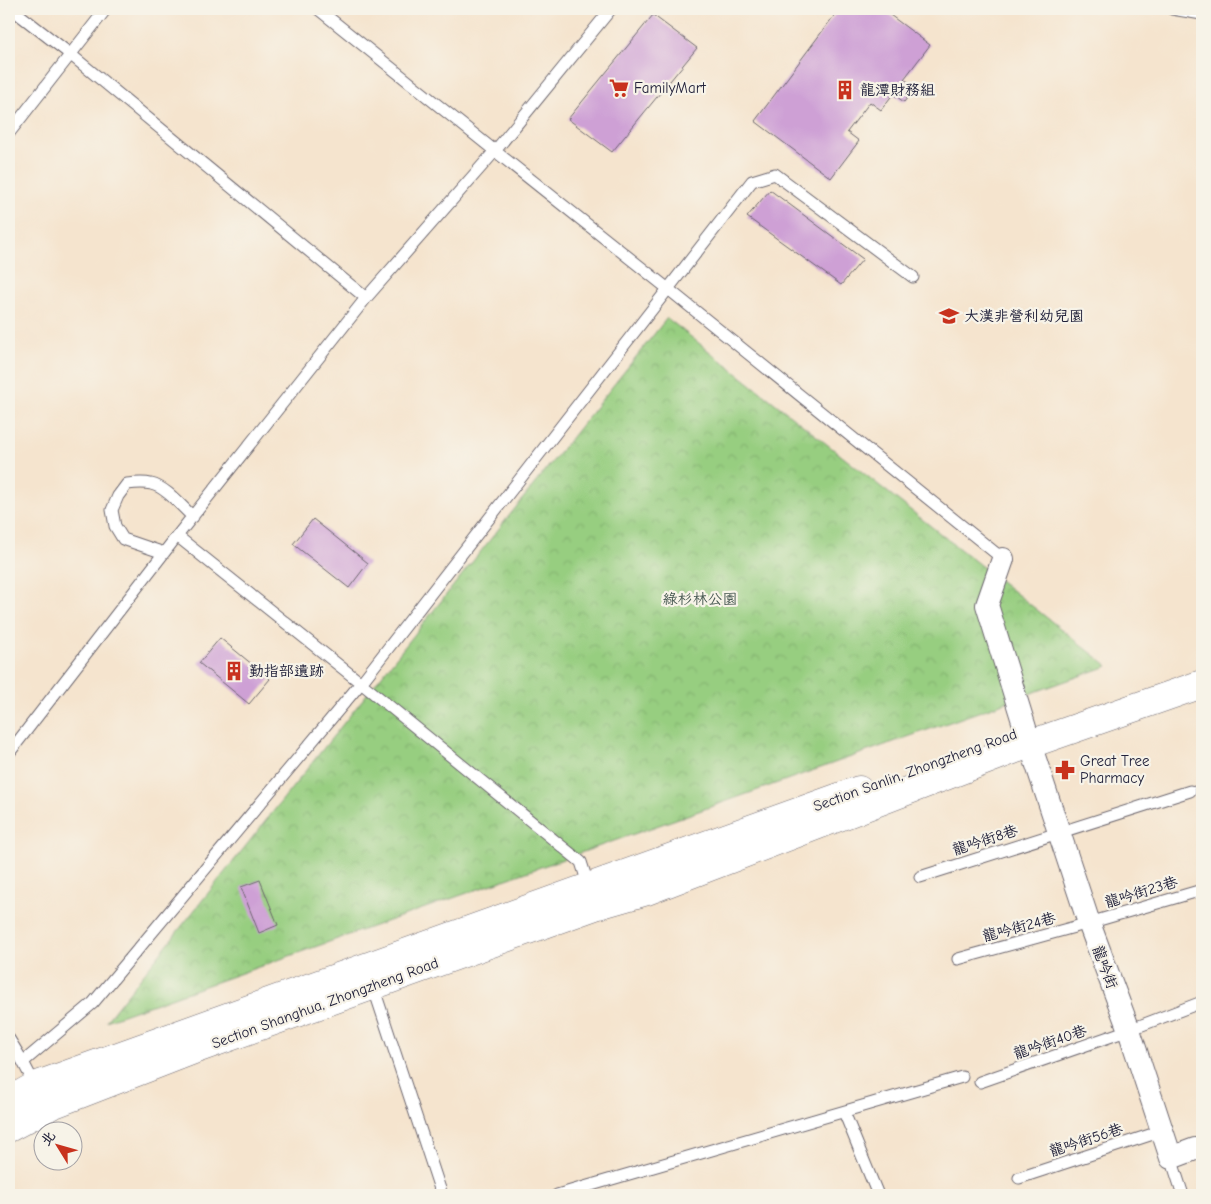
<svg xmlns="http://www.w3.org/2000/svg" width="1211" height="1204" font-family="'Comic Neue','LXGW WenKai TC',sans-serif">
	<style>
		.park { fill: url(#park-crowns); stroke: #5c785e }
		.building { fill: #cea0d5 }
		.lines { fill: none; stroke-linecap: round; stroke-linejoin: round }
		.service-casing { stroke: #6c666e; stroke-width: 13 }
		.minor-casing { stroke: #6c666e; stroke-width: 24 }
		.secondary-casing { stroke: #6c666e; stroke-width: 29 }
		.service { stroke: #fff; stroke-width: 11 }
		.minor { stroke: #fff; stroke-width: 22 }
		.secondary { stroke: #fff; stroke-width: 28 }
		.labels { text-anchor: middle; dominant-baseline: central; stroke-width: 4.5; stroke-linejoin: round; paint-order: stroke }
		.poi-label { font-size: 15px; fill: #22223b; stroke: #f7f3e8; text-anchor: start }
		.park-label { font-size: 15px; fill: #455650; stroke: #f7f3e8 }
		.street-label { font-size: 15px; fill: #22223b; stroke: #f7f3e8 }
	</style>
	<defs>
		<pattern id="park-crowns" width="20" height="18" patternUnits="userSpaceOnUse" patternTransform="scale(1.25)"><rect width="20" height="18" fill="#97ce80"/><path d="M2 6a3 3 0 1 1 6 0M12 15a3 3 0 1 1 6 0" fill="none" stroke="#82b170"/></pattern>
	</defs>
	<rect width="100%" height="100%" fill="#f7f3e8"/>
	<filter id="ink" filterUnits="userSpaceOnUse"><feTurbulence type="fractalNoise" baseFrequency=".02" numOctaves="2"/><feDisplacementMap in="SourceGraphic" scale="10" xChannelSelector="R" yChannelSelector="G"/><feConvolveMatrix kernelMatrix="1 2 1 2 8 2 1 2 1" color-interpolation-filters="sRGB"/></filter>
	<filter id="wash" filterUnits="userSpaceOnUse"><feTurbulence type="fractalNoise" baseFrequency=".0096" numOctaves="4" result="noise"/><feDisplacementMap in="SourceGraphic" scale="20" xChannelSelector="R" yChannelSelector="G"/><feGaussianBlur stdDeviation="1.12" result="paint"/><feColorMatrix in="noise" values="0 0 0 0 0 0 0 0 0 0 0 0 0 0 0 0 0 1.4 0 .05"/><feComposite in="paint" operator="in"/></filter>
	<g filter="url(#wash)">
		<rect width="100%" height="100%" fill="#f5e4ce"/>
		<!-- park -->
		<path class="park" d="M 667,318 L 1108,666 L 106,1021 Z"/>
		<g id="blocks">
			<!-- building -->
			<path class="building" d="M 839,9 L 882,9 L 930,45 L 904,79 L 916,87 L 904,102 L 893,94 L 881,110 L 870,102 L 847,132 L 859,141 L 831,178 L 755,121 Z
				M 653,15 L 697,48 L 612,152 L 568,119 Z
				M 770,190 L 863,259 L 841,285 L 747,217 Z
				M 313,519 L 368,563 L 349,588 L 293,544 Z
				M 220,638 L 270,679 L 249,704 L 199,663 Z
				M 260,880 L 278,925 L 259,933 L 241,887 Z"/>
		</g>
	</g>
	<g filter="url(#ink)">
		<use href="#blocks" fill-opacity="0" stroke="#6c666e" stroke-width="1"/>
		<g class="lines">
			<defs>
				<path id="service" d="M 12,9 L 70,54 L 366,298
					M 318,9 L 495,151 L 667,288 L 1003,559
					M 1172,9 L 1202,14
					M 9,133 L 106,9
					M 177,536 L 361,683 L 581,862 L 589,887
					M 164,553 L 123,539 L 115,526 L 112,510 L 118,496 L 127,484 C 135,483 143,482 151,484 C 166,487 181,506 193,517
					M 9,753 L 177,536 L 366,298 L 495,151 L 611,9
					M 920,877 L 1190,791
					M 958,959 L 1089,923 L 1202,890
					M 373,986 L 442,1195
					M 9,1039 L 23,1062 L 36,1087
					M 23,1062 L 93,1003 L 361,683 L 752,181 L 775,174 L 913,277
					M 980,1082 L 1129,1030 L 1202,1002
					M 844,1112 L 878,1195
					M 1171,1158 L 1183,1195
					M 1019,1178 L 1162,1131
					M 557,1195 L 962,1077"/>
				<path id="minor" d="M 1003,559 L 987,605 L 1030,744 L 1089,923 L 1129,1030 L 1171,1158 L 1195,1149 L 1202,1149"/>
				<path id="secondary" d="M 9,1101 L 35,1086 L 859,790
					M 9,1128 L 52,1105 L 199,1048 L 595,906 L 647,891 L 1016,749 L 1202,684"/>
			</defs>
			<!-- service casing -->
			<use href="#service" class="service-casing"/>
			<!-- minor casing -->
			<use href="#minor" class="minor-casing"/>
			<!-- secondary casing -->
			<use href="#secondary" class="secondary-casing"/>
			<!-- service -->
			<use href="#service" class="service"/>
			<!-- minor -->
			<use href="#minor" class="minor"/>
			<!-- secondary -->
			<use href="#secondary" class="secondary"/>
		</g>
	</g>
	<!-- icons -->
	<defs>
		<symbol id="supermarket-bare" viewBox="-9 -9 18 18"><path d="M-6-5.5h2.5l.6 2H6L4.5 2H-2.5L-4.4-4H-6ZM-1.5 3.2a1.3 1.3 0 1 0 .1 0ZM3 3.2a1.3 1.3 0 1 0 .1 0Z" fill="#c8321e" stroke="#f7f3e8" stroke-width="2.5" paint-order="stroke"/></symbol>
		<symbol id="building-bare" viewBox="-9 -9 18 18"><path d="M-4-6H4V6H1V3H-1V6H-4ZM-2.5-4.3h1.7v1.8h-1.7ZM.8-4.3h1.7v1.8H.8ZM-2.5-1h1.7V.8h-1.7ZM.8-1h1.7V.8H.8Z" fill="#c8321e" stroke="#f7f3e8" stroke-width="2.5" paint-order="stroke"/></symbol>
		<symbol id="school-bare" viewBox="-9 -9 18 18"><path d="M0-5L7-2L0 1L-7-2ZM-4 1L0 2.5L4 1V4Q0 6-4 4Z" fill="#c8321e" stroke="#f7f3e8" stroke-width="2.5" paint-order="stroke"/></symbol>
		<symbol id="pharmacy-bare" viewBox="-9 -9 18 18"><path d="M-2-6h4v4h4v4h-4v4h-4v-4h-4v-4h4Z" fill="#c8321e" stroke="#f7f3e8" stroke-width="2.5" paint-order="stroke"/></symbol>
	</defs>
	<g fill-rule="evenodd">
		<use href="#supermarket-bare" x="605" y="74" width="28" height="28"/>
		<use href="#building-bare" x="831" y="76" width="28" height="28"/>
		<use href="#school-bare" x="935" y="302" width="28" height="28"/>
		<use href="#building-bare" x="220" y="657" width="28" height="28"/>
		<use href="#pharmacy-bare" x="1051" y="756" width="28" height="28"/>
	</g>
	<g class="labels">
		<!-- poi labels -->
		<g class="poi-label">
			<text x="634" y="88">FamilyMart</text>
			<text x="860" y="90">龍潭財務組</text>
			<text x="964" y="316">大漢非營利幼兒園</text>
			<text x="249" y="671">勤指部遺跡</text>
			<text x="1080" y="761">Great Tree<tspan x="1080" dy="17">Pharmacy</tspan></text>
		</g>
		<!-- park labels -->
		<g class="park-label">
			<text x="700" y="599">綠杉林公園</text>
		</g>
		<!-- street labels -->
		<g class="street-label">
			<text transform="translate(915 770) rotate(-20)">Section Sanlin, Zhongzheng Road</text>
			<text transform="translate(985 840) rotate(-18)">龍吟街8巷</text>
			<text transform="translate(1141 892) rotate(-17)">龍吟街23巷</text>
			<text transform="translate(1019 927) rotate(-15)">龍吟街24巷</text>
			<text transform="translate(1105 967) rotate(69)">龍吟街</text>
			<text transform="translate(325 1003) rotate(-20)">Section Shanghua, Zhongzheng Road</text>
			<text transform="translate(1050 1042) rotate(-19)">龍吟街40巷</text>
			<text transform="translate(1086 1140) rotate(-18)">龍吟街56巷</text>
		</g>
	</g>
	<!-- margin -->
	<rect width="1211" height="1204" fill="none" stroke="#f7f3e8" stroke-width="30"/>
	<!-- north arrow -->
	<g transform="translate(58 1146) rotate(307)"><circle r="24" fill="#f7f3e8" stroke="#a29fa3"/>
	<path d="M0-4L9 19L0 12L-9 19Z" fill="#c8321e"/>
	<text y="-8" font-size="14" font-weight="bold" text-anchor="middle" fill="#22223b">北</text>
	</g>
</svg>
